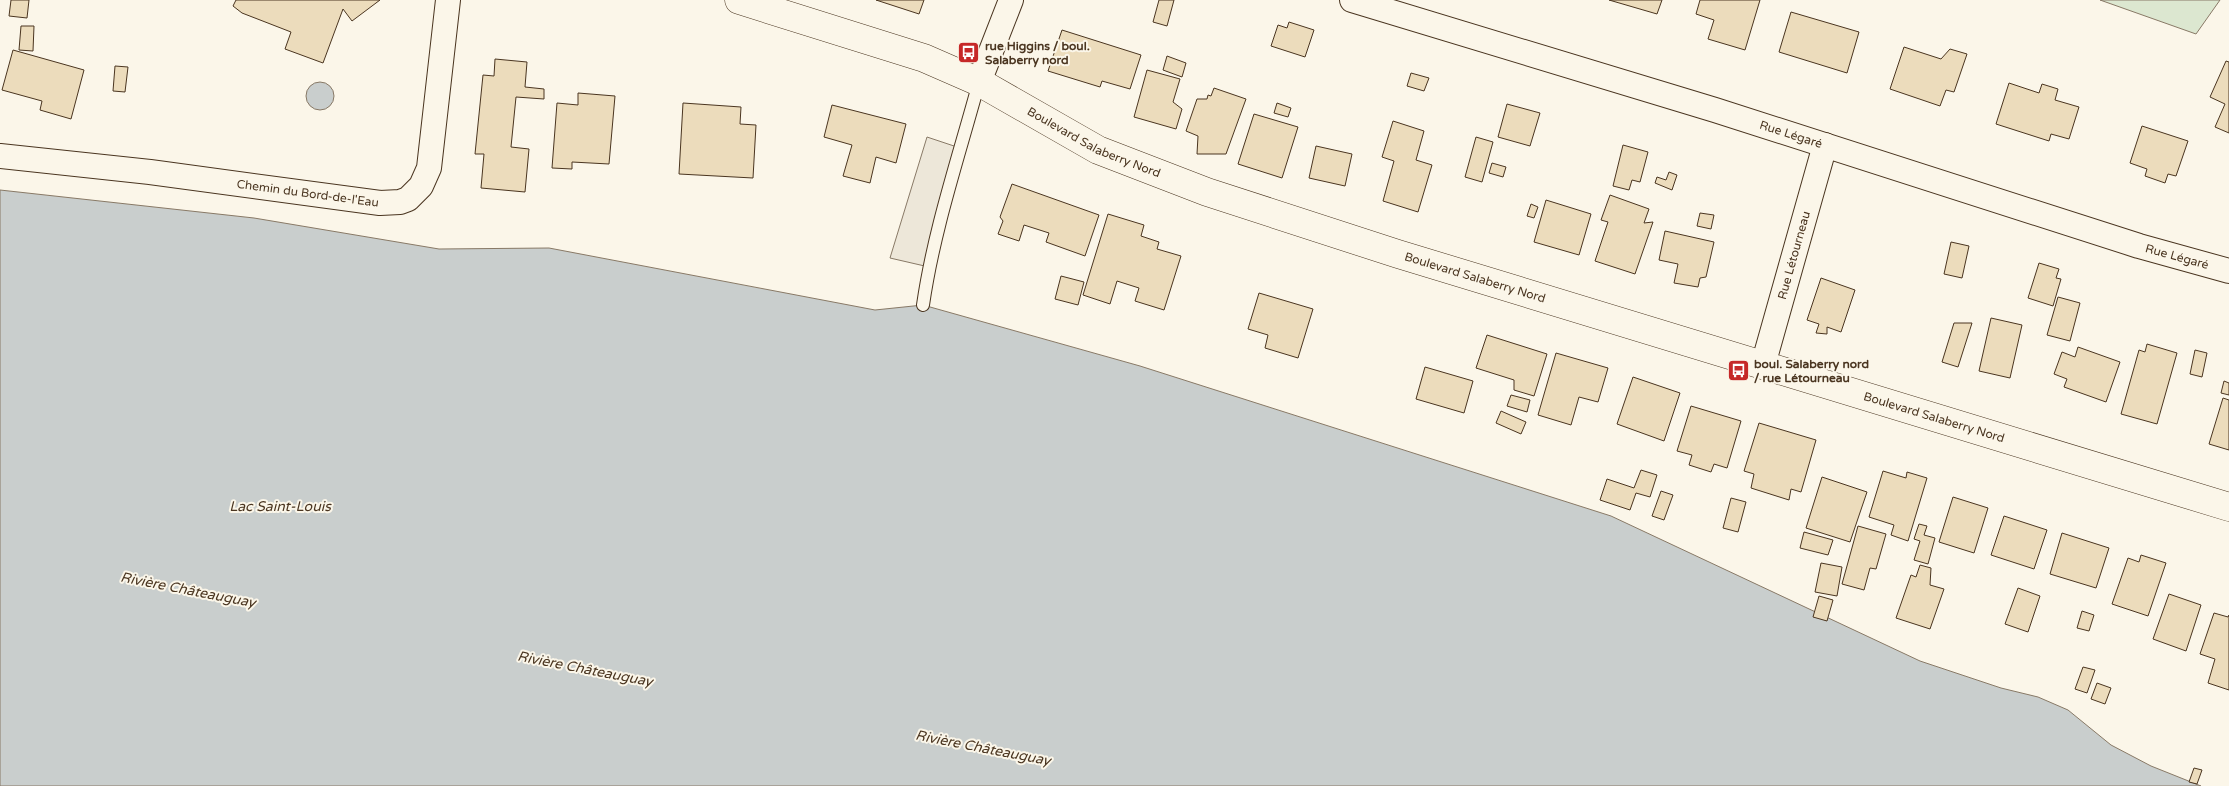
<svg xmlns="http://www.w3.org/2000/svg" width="2229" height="786" font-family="'Varela Round',sans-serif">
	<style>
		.green { fill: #dce7d0; stroke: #887966 }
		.parking { fill: #ede7d9; stroke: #887966 }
		.water { fill: #c9cecd; stroke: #887966 }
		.building { fill: #ecdcbc; stroke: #4a3520 }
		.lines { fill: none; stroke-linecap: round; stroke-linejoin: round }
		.lane-casing { stroke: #4a3520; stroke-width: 14 }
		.street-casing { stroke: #4a3520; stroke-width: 26 }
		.secondary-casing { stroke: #4a3520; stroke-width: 29 }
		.lane { stroke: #fbf6e9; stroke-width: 12 }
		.street { stroke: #fbf6e9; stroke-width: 24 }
		.secondary { stroke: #fbf6e9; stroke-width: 28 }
		.labels { text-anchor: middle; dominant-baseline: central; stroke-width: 4; stroke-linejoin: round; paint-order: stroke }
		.poi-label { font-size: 12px; font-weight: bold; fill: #4a3520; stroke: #fbf6e9; text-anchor: start }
		.street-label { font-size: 12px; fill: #4a3520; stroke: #fbf6e9 }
		.water-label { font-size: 14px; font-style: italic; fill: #4a3520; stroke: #fbf6e9 }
	</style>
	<rect width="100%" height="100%" fill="#fbf6e9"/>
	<!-- green -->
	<path class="green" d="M 2100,0 L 2220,0 L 2196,34 Z"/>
	<!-- parking -->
	<path class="parking" d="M 927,137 L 960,148 L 929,267 L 890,258 Z"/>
	<!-- water -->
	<path class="water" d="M306 96a14 14 0 1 1 28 0a14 14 0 1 1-28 0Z
		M 0,190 L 254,218 L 439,249 L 549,248 L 875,310 L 923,305 L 1140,366 L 1611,516 L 1920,661 L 2001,688 L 2038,697 L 2068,710 L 2111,745 L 2151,766 L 2201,786 L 0,786 Z"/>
	<!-- building -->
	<path class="building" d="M 11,0 L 29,0 L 27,18 L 9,16 Z
		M 236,0 L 380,0 L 352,21 L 343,9 L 323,63 L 285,49 L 291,32 L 242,13 L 233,6 Z
		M 876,0 L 924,0 L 919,14 Z
		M 1159,0 L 1174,0 L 1167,26 L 1153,22 Z
		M 1609,0 L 1662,0 L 1657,14 Z
		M 1700,0 L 1760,0 L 1745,50 L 1708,39 L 1714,20 L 1696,14 Z
		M 1791,12 L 1859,32 L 1847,73 L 1779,52 Z
		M 1289,22 L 1314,30 L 1305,57 L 1271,46 L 1278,25 L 1287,28 Z
		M 21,26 L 34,26 L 33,51 L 19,50 Z
		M 1062,30 L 1141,55 L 1130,89 L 1102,81 L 1100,87 L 1048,71 Z
		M 1904,47 L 1941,59 L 1950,49 L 1967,54 L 1954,92 L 1946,90 L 1940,106 L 1890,89 Z
		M 13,50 L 84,70 L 71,119 L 40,110 L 42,101 L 2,90 Z
		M 1167,56 L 1186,63 L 1182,77 L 1163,70 Z
		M 495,59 L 527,62 L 525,87 L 544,89 L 544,99 L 516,97 L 511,147 L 529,149 L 525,192 L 481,188 L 484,154 L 475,154 L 483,75 L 494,76 Z
		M 2226,61 L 2229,62 L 2229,133 L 2215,127 L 2225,104 L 2210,97 Z
		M 115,66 L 128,67 L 125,92 L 113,91 Z
		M 1147,70 L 1180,79 L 1173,102 L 1182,109 L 1176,129 L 1134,117 Z
		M 1411,73 L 1429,78 L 1424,91 L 1407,86 Z
		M 2009,83 L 2039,93 L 2042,84 L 2058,89 L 2055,100 L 2079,107 L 2069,139 L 2051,134 L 2049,141 L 1996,124 Z
		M 1214,88 L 1246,99 L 1226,154 L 1197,154 L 1198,136 L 1186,131 L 1197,99 L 1207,99 L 1208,95 L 1211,96 Z
		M 578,93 L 615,96 L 609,164 L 572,162 L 572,169 L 552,168 L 557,103 L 578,105 Z
		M 683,103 L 741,107 L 740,124 L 756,125 L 753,178 L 679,174 Z
		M 1277,103 L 1291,108 L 1288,117 L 1274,113 Z
		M 1507,104 L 1540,113 L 1530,146 L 1498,137 Z
		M 832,105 L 906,124 L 896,163 L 876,157 L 870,183 L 843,176 L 852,145 L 824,137 Z
		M 1254,114 L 1298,127 L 1282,178 L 1238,164 Z
		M 1393,121 L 1424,131 L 1416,160 L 1432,165 L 1418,212 L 1383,201 L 1394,161 L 1382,157 Z
		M 2142,126 L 2188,141 L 2176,176 L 2168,174 L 2165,183 L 2145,176 L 2147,169 L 2130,163 Z
		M 1476,137 L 1493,142 L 1482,182 L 1465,177 Z
		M 1623,145 L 1648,152 L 1640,182 L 1632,180 L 1629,190 L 1613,186 Z
		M 1316,146 L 1352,154 L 1345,186 L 1309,178 Z
		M 1492,163 L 1506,167 L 1503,177 L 1489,173 Z
		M 1669,172 L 1677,175 L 1672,190 L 1655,183 L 1657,177 L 1666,180 Z
		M 1012,184 L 1099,215 L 1085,256 L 1046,242 L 1049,233 L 1024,225 L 1019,241 L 998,234 L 1003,221 L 1000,217 Z
		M 1610,195 L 1649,209 L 1644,223 L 1653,222 L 1635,274 L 1595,261 L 1608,222 L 1601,220 Z
		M 1546,200 L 1591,214 L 1579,255 L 1534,242 Z
		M 1531,204 L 1538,207 L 1534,218 L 1527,216 Z
		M 1700,213 L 1714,215 L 1711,229 L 1697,226 Z
		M 1108,214 L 1144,225 L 1141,236 L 1159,242 L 1157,249 L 1181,256 L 1164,310 L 1135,301 L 1139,288 L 1117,281 L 1110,304 L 1083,295 Z
		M 1665,231 L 1714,242 L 1706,277 L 1700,278 L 1698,287 L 1674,283 L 1678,264 L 1659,260 Z
		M 1951,242 L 1969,246 L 1962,278 L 1944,274 Z
		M 2039,263 L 2059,269 L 2056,278 L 2061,279 L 2053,306 L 2028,298 Z
		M 1061,276 L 1084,282 L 1078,305 L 1055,299 Z
		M 1821,278 L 1855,290 L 1841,332 L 1827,327 L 1827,334 L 1816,333 L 1819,324 L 1807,320 Z
		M 1259,293 L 1313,309 L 1298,358 L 1265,348 L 1268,335 L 1248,329 Z
		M 2058,297 L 2080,303 L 2070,341 L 2047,335 Z
		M 1991,318 L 2022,325 L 2010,378 L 1979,371 Z
		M 1954,323 L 1972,323 L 1958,367 L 1942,362 Z
		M 1487,335 L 1547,354 L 1534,396 L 1514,390 L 1514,380 L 1476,368 Z
		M 2147,344 L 2177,353 L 2157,424 L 2121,414 L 2139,350 L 2145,352 Z
		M 2078,347 L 2120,362 L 2106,402 L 2064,387 L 2067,379 L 2054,374 L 2062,352 L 2075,357 Z
		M 2195,350 L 2207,353 L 2202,377 L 2190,374 Z
		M 1556,353 L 1608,368 L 1598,402 L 1579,397 L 1571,425 L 1538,415 Z
		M 1425,367 L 1473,381 L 1464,413 L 1416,399 Z
		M 1633,377 L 1680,393 L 1664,441 L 1617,424 Z
		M 2224,381 L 2229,383 L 2229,395 L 2221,393 Z
		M 1511,395 L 1530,400 L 1527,412 L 1507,406 Z
		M 2223,398 L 2229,400 L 2229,450 L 2209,444 Z
		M 1691,406 L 1741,421 L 1727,468 L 1714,464 L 1711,472 L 1689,465 L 1692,455 L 1677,451 Z
		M 1501,411 L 1526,422 L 1521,434 L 1496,423 Z
		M 1759,423 L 1816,440 L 1801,492 L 1791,489 L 1789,500 L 1751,488 L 1754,474 L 1744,471 Z
		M 1641,470 L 1657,475 L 1650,497 L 1636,493 L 1630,510 L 1600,500 L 1607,479 L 1634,488 Z
		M 1883,471 L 1906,478 L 1907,472 L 1927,478 L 1908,541 L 1891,535 L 1894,525 L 1869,517 Z
		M 1822,477 L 1867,492 L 1850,542 L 1806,528 Z
		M 1661,491 L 1673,495 L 1664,520 L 1652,516 Z
		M 1953,497 L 1988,508 L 1974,553 L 1939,542 Z
		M 1731,498 L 1746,502 L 1738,532 L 1723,528 Z
		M 2004,516 L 2047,530 L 2034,569 L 1991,555 Z
		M 1919,524 L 1927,526 L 1924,535 L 1935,538 L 1928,564 L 1914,560 L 1920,541 L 1914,539 Z
		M 1858,526 L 1886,534 L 1876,569 L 1870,568 L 1864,590 L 1842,584 Z
		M 1804,532 L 1833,540 L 1828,555 L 1800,548 Z
		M 2062,533 L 2109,548 L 2096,588 L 2050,574 Z
		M 2141,555 L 2166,563 L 2148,616 L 2112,604 L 2128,558 L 2139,562 Z
		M 1821,563 L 1842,567 L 1837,596 L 1815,592 Z
		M 1920,565 L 1931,568 L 1930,585 L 1944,589 L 1930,629 L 1896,618 L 1911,575 L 1916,577 Z
		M 2018,588 L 2040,596 L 2028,632 L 2005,624 Z
		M 2169,594 L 2201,605 L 2186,651 L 2153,639 Z
		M 1819,596 L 1833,600 L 1827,621 L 1813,617 Z
		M 2082,611 L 2094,615 L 2089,631 L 2077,628 Z
		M 2214,613 L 2228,617 L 2229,615 L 2229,690 L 2208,683 L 2215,659 L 2200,654 Z
		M 2083,667 L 2095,670 L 2087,693 L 2075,689 Z
		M 2097,683 L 2111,688 L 2105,704 L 2091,699 Z
		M 2194,768 L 2202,770 L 2197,784 L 2189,782 Z"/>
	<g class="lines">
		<defs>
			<path id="lane" d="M 923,305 C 934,229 959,156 979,82"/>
			<g id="street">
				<path id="s1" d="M 1352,0 L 1715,110 L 2139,246 L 2229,271"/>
				<path d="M 979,82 L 1011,0"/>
				<path id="s2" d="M 0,156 L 150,172 L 380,203 L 400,202 L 408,199 L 421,186 L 429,168 L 448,0"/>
				<path id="s3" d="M 1763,365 L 1825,145"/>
			</g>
			<g id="secondary">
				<path id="s4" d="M 739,0 L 924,58 L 979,82 L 1098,150 L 1207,192 L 1398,254 L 2229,507"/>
			</g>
		</defs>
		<!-- lane casing -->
		<use href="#lane" class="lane-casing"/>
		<!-- street casing -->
		<use href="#street" class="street-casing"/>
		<!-- secondary casing -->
		<use href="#secondary" class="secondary-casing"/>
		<!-- lane -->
		<use href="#lane" class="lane"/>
		<!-- street -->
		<use href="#street" class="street"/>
		<!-- secondary -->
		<use href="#secondary" class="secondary"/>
	</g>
	<!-- icons -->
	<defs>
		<symbol id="bus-square" viewBox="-11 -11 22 22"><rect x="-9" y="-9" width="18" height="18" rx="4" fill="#c62828" stroke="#fbf6e9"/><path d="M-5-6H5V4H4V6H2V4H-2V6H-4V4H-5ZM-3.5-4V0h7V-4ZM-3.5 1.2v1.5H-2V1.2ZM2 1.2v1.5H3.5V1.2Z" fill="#fff"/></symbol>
	</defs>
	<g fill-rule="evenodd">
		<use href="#bus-square" x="956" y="40" width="25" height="25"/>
		<use href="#bus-square" x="1726" y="358" width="25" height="25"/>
	</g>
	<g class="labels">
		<!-- poi labels -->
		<g class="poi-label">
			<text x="985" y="46">rue Higgins / boul.<tspan x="985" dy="14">Salaberry nord</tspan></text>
			<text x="1754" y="364">boul. Salaberry nord<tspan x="1754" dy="14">/ rue Létourneau</tspan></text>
		</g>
		<!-- street labels -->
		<g class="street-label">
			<text stroke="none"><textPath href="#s1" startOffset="459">Rue Légaré</textPath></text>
			<text stroke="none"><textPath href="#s4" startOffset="384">Boulevard Salaberry Nord</textPath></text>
			<text stroke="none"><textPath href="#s2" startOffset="310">Chemin du Bord-de-l'Eau</textPath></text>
			<text stroke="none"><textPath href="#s3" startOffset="114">Rue Létourneau</textPath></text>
			<text stroke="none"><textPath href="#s1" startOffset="864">Rue Légaré</textPath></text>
			<text stroke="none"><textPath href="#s4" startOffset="789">Boulevard Salaberry Nord</textPath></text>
			<text stroke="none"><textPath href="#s4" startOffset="1269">Boulevard Salaberry Nord</textPath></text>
		</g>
		<!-- water labels -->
		<g class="water-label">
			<text x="280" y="506">Lac Saint-Louis</text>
			<text transform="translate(188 590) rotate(11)">Rivière Châteauguay</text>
			<text transform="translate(585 669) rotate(11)">Rivière Châteauguay</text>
			<text transform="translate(983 748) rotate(11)">Rivière Châteauguay</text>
		</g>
	</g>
</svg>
